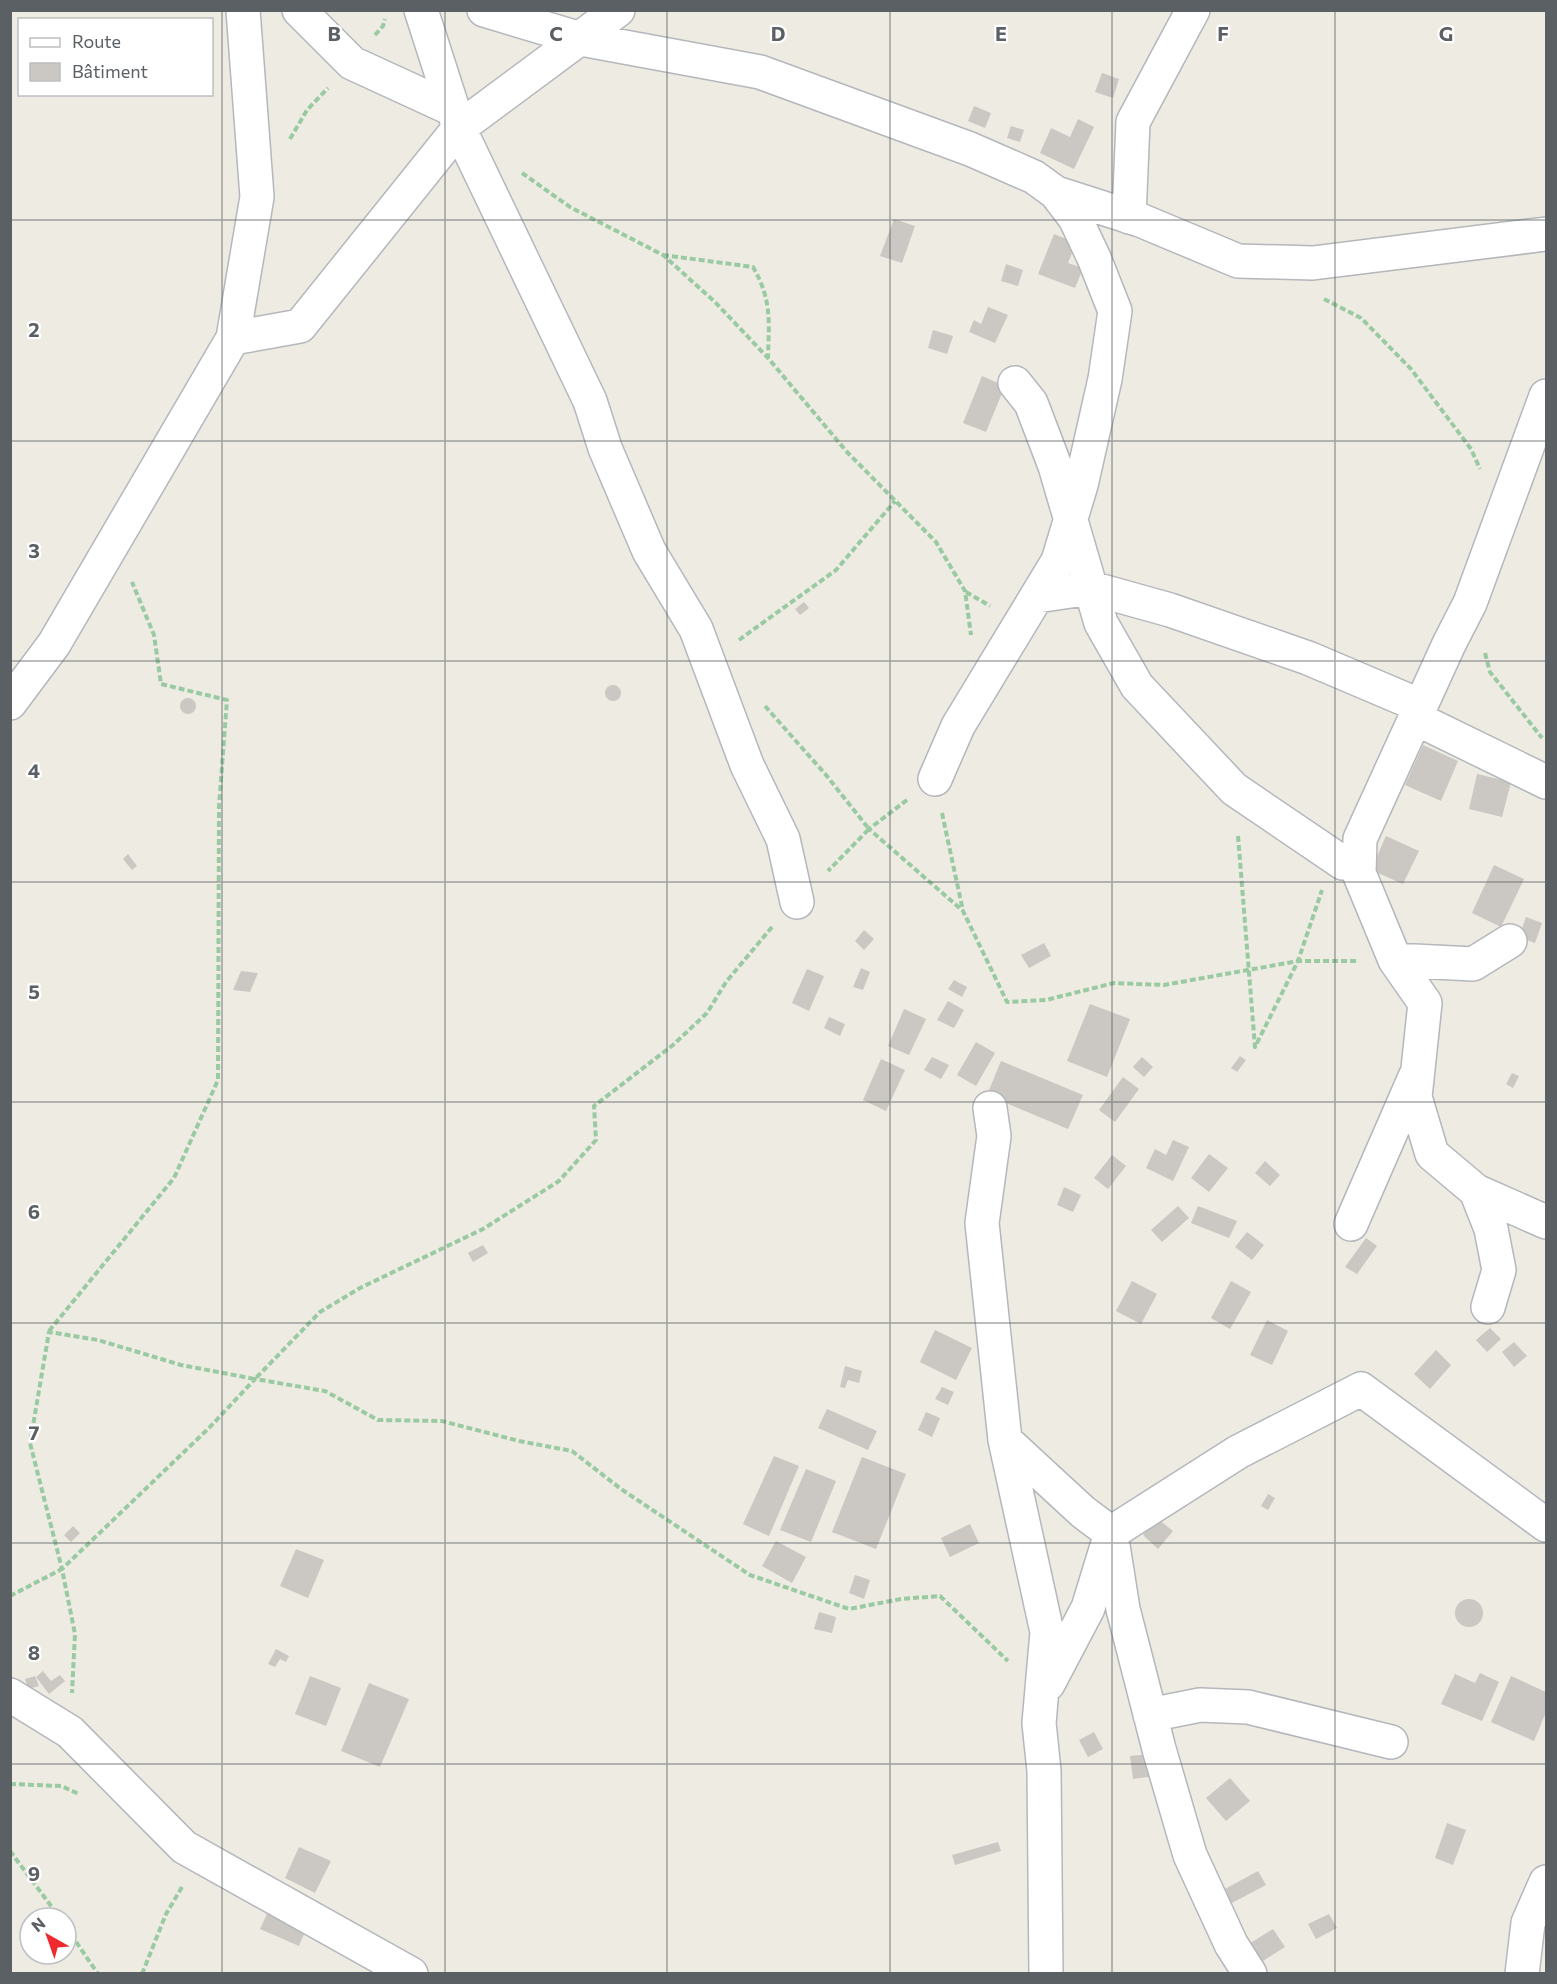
<svg xmlns="http://www.w3.org/2000/svg" width="1557" height="1984" font-family="Commissioner,sans-serif">
	<style>
		.building { fill: #cbc7c2 }
		.lines { fill: none; stroke-linecap: round; stroke-linejoin: round }
		.minor-casing { stroke: #b4b7bb; stroke-width: 36 }
		.path { stroke: #99caa2; stroke-width: 4; stroke-dasharray: 6 3; stroke-linecap: butt }
		.minor { stroke: #fff; stroke-width: 33 }
		.grid { fill: none; stroke: #5b6064; stroke-width: 1.5; stroke-opacity: 0.55 }
		.grid-label { font-size: 20px; text-anchor: middle; font-weight: bold; fill: #5b6064; stroke: #fff; stroke-width: 4.5; stroke-linejoin: round; paint-order: stroke }
	</style>
	<rect width="100%" height="100%" fill="#eeebe3"/>
	<!-- building -->
	<path class="building" d="M 1102,73 L 1119,79 L 1113,98 L 1095,92 Z
		M 974,106 L 991,113 L 985,128 L 968,121 Z
		M 1078,119 L 1094,127 L 1074,169 L 1040,153 L 1051,128 L 1070,137 Z
		M 1011,126 L 1024,130 L 1020,142 L 1007,138 Z
		M 894,219 L 915,226 L 902,263 L 880,256 Z
		M 1054,234 L 1076,243 L 1068,263 L 1083,268 L 1075,288 L 1038,274 Z
		M 1006,264 L 1023,270 L 1018,286 L 1001,281 Z
		M 988,307 L 1008,315 L 995,343 L 969,332 L 974,320 L 981,324 Z
		M 933,330 L 953,336 L 947,354 L 928,348 Z
		M 982,376 L 1005,386 L 986,432 L 963,423 Z
		M 804,602 L 809,608 L 800,615 L 795,609 Z
		M605 693a8 8 0 1 1 16 0a8 8 0 1 1-16 0Z
		M180 706a8 8 0 1 1 16 0a8 8 0 1 1-16 0Z
		M 1423,745 L 1458,761 L 1441,801 L 1405,785 Z
		M 1477,774 L 1511,782 L 1502,817 L 1469,809 Z
		M 1386,836 L 1419,851 L 1403,884 L 1371,870 Z
		M 128,854 L 137,866 L 132,870 L 123,859 Z
		M 1494,865 L 1524,879 L 1501,927 L 1472,913 Z
		M 1526,917 L 1542,923 L 1535,943 L 1519,937 Z
		M 864,930 L 874,939 L 864,950 L 855,941 Z
		M 1044,943 L 1051,956 L 1029,968 L 1021,955 Z
		M 861,968 L 870,972 L 863,990 L 853,987 Z
		M 807,969 L 824,976 L 809,1011 L 792,1003 Z
		M 241,971 L 258,973 L 250,992 L 233,990 Z
		M 954,980 L 967,987 L 962,997 L 948,989 Z
		M 948,1001 L 964,1010 L 954,1028 L 937,1020 Z
		M 1090,1004 L 1130,1019 L 1107,1077 L 1067,1061 Z
		M 904,1009 L 926,1019 L 909,1055 L 888,1046 Z
		M 829,1017 L 845,1024 L 840,1036 L 824,1028 Z
		M 976,1042 L 995,1053 L 976,1086 L 957,1075 Z
		M 1240,1056 L 1246,1060 L 1237,1072 L 1231,1068 Z
		M 932,1057 L 949,1065 L 941,1079 L 924,1070 Z
		M 1142,1057 L 1153,1067 L 1144,1077 L 1133,1067 Z
		M 881,1059 L 905,1070 L 886,1111 L 863,1100 Z
		M 1001,1061 L 1083,1095 L 1068,1129 L 987,1095 Z
		M 1512,1073 L 1519,1076 L 1513,1088 L 1506,1084 Z
		M 1123,1077 L 1139,1089 L 1115,1122 L 1099,1110 Z
		M 1173,1140 L 1189,1147 L 1173,1181 L 1146,1168 L 1155,1149 L 1166,1155 Z
		M 1209,1154 L 1228,1168 L 1209,1192 L 1191,1178 Z
		M 1112,1155 L 1126,1166 L 1108,1189 L 1094,1178 Z
		M 1265,1161 L 1280,1175 L 1270,1186 L 1255,1173 Z
		M 1064,1187 L 1081,1195 L 1073,1212 L 1057,1205 Z
		M 1178,1206 L 1189,1218 L 1162,1242 L 1151,1230 Z
		M 1198,1206 L 1237,1221 L 1229,1238 L 1191,1223 Z
		M 1247,1232 L 1264,1245 L 1252,1260 L 1235,1247 Z
		M 1366,1238 L 1377,1246 L 1357,1274 L 1345,1267 Z
		M 483,1245 L 488,1253 L 473,1262 L 468,1253 Z
		M 1132,1281 L 1157,1294 L 1141,1324 L 1116,1311 Z
		M 1231,1281 L 1251,1292 L 1230,1329 L 1211,1318 Z
		M 1267,1320 L 1288,1331 L 1272,1365 L 1250,1355 Z
		M 1490,1328 L 1501,1339 L 1487,1352 L 1476,1340 Z
		M 935,1330 L 972,1348 L 956,1380 L 920,1362 Z
		M 1514,1342 L 1527,1356 L 1514,1367 L 1502,1352 Z
		M 1436,1350 L 1451,1365 L 1430,1389 L 1414,1374 Z
		M 845,1366 L 862,1371 L 859,1383 L 848,1380 L 845,1388 L 840,1387 Z
		M 942,1387 L 954,1392 L 948,1405 L 935,1399 Z
		M 827,1409 L 877,1431 L 868,1450 L 818,1428 Z
		M 926,1412 L 940,1418 L 932,1437 L 918,1430 Z
		M 774,1456 L 799,1466 L 769,1536 L 743,1524 Z
		M 862,1457 L 906,1474 L 876,1549 L 832,1532 Z
		M 806,1469 L 836,1481 L 811,1542 L 780,1530 Z
		M 1268,1494 L 1275,1498 L 1268,1510 L 1261,1506 Z
		M 1158,1519 L 1173,1531 L 1158,1549 L 1143,1535 Z
		M 970,1524 L 979,1543 L 950,1557 L 941,1538 Z
		M 73,1526 L 80,1533 L 71,1542 L 64,1535 Z
		M 776,1541 L 806,1557 L 792,1583 L 762,1566 Z
		M 296,1549 L 324,1560 L 308,1598 L 280,1586 Z
		M 855,1575 L 870,1580 L 864,1599 L 849,1593 Z
		M1455 1613a14 14 0 1 1 28 0a14 14 0 1 1-28 0Z
		M 819,1612 L 836,1617 L 832,1633 L 814,1629 Z
		M 276,1649 L 289,1656 L 286,1662 L 280,1659 L 275,1667 L 268,1664 Z
		M 43,1671 L 51,1681 L 60,1675 L 65,1681 L 49,1694 L 36,1677 Z
		M 1480,1673 L 1499,1682 L 1482,1721 L 1441,1704 L 1455,1674 L 1475,1683 Z
		M 35,1676 L 39,1686 L 28,1689 L 25,1679 Z
		M 310,1676 L 341,1688 L 326,1726 L 295,1714 Z
		M 1511,1676 L 1546,1692 L 1546,1712 L 1534,1741 L 1491,1722 Z
		M 369,1683 L 409,1699 L 380,1767 L 341,1751 Z
		M 1094,1732 L 1103,1749 L 1088,1757 L 1079,1740 Z
		M 1151,1754 L 1154,1776 L 1133,1779 L 1130,1756 Z
		M 1230,1778 L 1250,1801 L 1226,1821 L 1206,1798 Z
		M 1447,1823 L 1466,1830 L 1453,1865 L 1435,1858 Z
		M 998,1842 L 1001,1851 L 955,1865 L 952,1855 Z
		M 299,1847 L 331,1861 L 315,1893 L 285,1878 Z
		M 1258,1871 L 1266,1885 L 1230,1904 L 1223,1890 Z
		M 271,1905 L 309,1922 L 299,1946 L 260,1929 Z
		M 1329,1914 L 1337,1928 L 1316,1939 L 1308,1924 Z
		M 1273,1929 L 1285,1947 L 1255,1966 L 1244,1947 Z"/>
	<g class="lines">
		<defs>
			<path id="minor" d="M 299,10 L 352,63 L 452,109
				M 421,10 L 459,128 L 590,401 L 605,448 L 649,551 L 696,629 L 747,765 L 783,839 L 797,902
				M 484,10 L 581,39 L 760,72 L 970,149 L 1034,177 L 1056,193 L 1075,218 L 1094,258 L 1115,311 L 1105,379 L 1081,485 L 1058,561 L 958,726 L 935,779
				M 1056,193 L 1140,220 L 1238,261 L 1313,263 L 1546,234
				M 1129,217 L 1133,122 L 1193,10
				M 233,338 L 300,326 L 459,128 L 618,10
				M 1015,383 L 1031,403 L 1055,466 L 1101,623 L 1137,686 L 1234,789 L 1343,863
				M 1546,396 L 1470,603 L 1449,644 L 1360,839 L 1359,873 L 1395,960 L 1425,1003 L 1415,1097 L 1432,1154 L 1476,1191 L 1546,1222
				M 1037,596 L 1091,588 L 1170,610 L 1308,658 L 1421,706
				M 10,703 L 54,644 L 233,338 L 257,197 L 243,10
				M 1415,718 L 1546,782
				M 1395,960 L 1473,964 L 1510,941
				M 990,1108 L 994,1136 L 982,1223 L 1005,1440 L 1047,1632 L 1039,1723 L 1044,1771 L 1046,1974
				M 1476,1191 L 1491,1229 L 1499,1270 L 1488,1307
				M 1351,1224 L 1415,1077
				M 1005,1440 L 1083,1512 L 1111,1533 L 1123,1609 L 1159,1749 L 1190,1855 L 1231,1944 L 1250,1974
				M 1048,1684 L 1088,1608 L 1111,1533 L 1238,1452 L 1361,1389 L 1546,1525
				M 10,1695 L 70,1732 L 184,1847 L 411,1974
				M 1150,1715 L 1200,1705 L 1248,1707 L 1391,1742
				M 1522,1974 L 1528,1923 L 1546,1882"/>
		</defs>
		<!-- minor casing -->
		<use href="#minor" class="minor-casing"/>
		<!-- path -->
		<path class="path" d="M 375,35 L 383,26 L 385,19
			M 290,139 L 307,110 L 328,88
			M 522,173 L 570,207 L 663,255 L 715,302 L 768,358 L 847,452 L 936,542 L 965,591 L 971,635
			M 663,255 L 753,267 C 772,300 769,321 768,357
			M 1324,299 L 1361,318 L 1411,369 L 1471,449 L 1480,469
			M 966,592 L 990,606
			M 739,640 L 836,570 L 895,501
			M 1485,653 L 1490,672 L 1542,738
			M 765,706 L 826,775 L 869,829 L 828,871
			M 907,800 L 869,829 L 963,911 L 1007,1002 L 1046,1000 L 1114,983 L 1164,985 L 1298,961 L 1356,961
			M 942,813 L 963,911
			M 1238,836 L 1255,1047 L 1298,961 L 1322,890
			M 772,927 L 726,982 L 707,1013 L 673,1045 L 594,1106 L 596,1140 L 559,1181 L 483,1229 L 360,1288 L 320,1312 L 255,1379 L 181,1365 L 98,1340 L 49,1332 L 30,1443 L 62,1569 L 209,1428 L 255,1379 L 325,1391 L 378,1420 L 442,1421 L 519,1441 L 572,1451 L 621,1489 L 750,1575 L 849,1609 L 901,1599 L 940,1596 L 1008,1661
			M 49,1331 L 174,1178 L 218,1080 L 219,806 L 227,700 L 161,684 L 154,635 L 132,582
			M 10,1596 L 62,1569 L 75,1634 L 72,1693
			M 10,1784 L 61,1786 L 79,1794
			M 10,1851 L 60,1918
			M 66,1927 L 98,1974
			M 142,1974 L 166,1914 L 182,1887"/>
		<!-- minor -->
		<use href="#minor" class="minor"/>
	</g>
	<!-- grid -->
	<path class="grid" d="M 222,10 L 222,1974M 445,10 L 445,1974M 667,10 L 667,1974M 890,10 L 890,1974M 1112,10 L 1112,1974M 1335,10 L 1335,1974M 10,220 L 1546,220M 10,441 L 1546,441M 10,661 L 1546,661M 10,882 L 1546,882M 10,1102 L 1546,1102M 10,1323 L 1546,1323M 10,1543 L 1546,1543M 10,1764 L 1546,1764"/>
	<g class="grid-label">
		<text x="334" y="41">B</text>
		<text x="556" y="41">C</text>
		<text x="778" y="41">D</text>
		<text x="1001" y="41">E</text>
		<text x="1223" y="41">F</text>
		<text x="1446" y="41">G</text>
		<text x="34" y="337">2</text>
		<text x="34" y="558">3</text>
		<text x="34" y="778">4</text>
		<text x="34" y="999">5</text>
		<text x="34" y="1219">6</text>
		<text x="34" y="1440">7</text>
		<text x="34" y="1660">8</text>
		<text x="34" y="1881">9</text>
	</g>
	<!-- border -->
	<rect width="1557" height="1984" fill="none" stroke="#5b6064" stroke-width="24"/>
	<!-- legend -->
	<rect x="18" y="18" width="195" height="78" fill="#ffffff" stroke="#bdbfc1" stroke-width="1.5"/>
	<rect x="30" y="38" width="30" height="9" fill="#ffffff" stroke="#bdbfc1" stroke-width="1.5"/>
	<text x="72" y="48" font-size="18" fill="#5b6064">Route</text>
	<rect x="30" y="63" width="30" height="18" fill="#cbc7c2" stroke="#bdbfc1" stroke-width="1.5"/>
	<text x="72" y="78" font-size="18" fill="#5b6064">Bâtiment</text>
	<!-- north arrow -->
	<g transform="translate(48 1936) rotate(320)"><circle r="28" fill="#ffffff" stroke="#bdbfc1" stroke-width="1.5"/>
	<path d="M0-4.5L10 22L0 15L-10 22Z" fill="#ee2a2f"/>
	<text y="-9" font-size="16" font-weight="bold" text-anchor="middle" fill="#5b6064">N</text>
	</g>
</svg>
